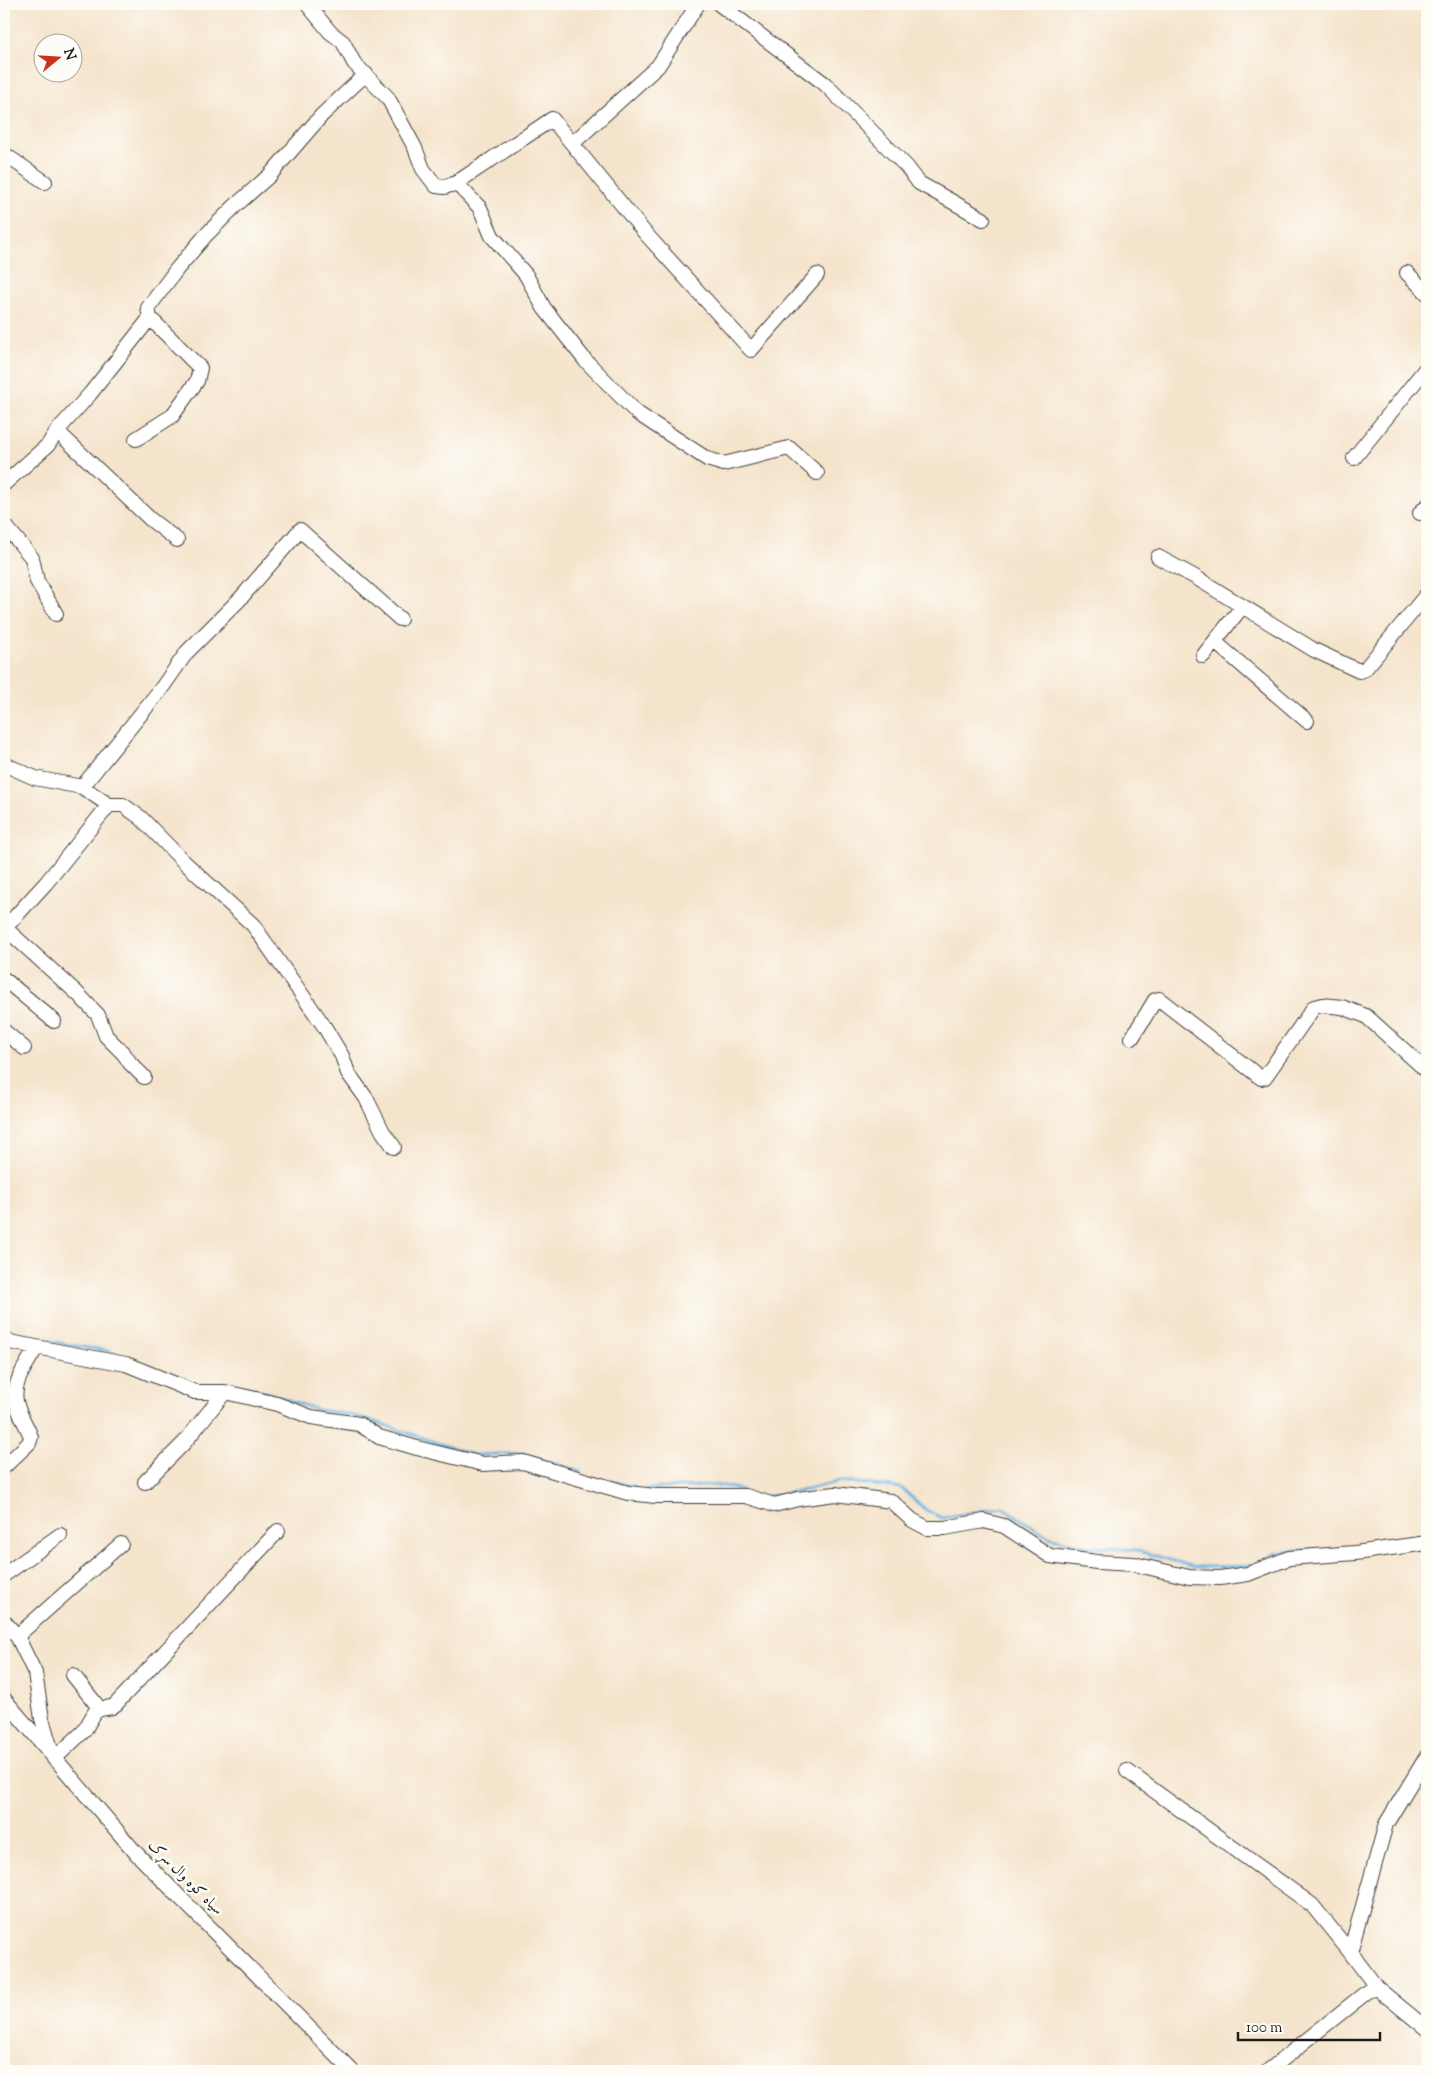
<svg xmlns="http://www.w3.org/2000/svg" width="1431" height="2075" font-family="'Sorts Mill Goudy',Amiri,serif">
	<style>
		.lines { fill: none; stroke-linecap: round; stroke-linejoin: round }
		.stream { stroke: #6bb2e2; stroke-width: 3 }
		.minor-casing { stroke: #3d3a36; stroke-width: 16 }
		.minor { stroke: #fff; stroke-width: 14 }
		.labels { text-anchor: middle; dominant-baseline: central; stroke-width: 5; stroke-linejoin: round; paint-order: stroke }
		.street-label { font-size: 15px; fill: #1c1c1c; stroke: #fdfcf7 }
	</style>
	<rect width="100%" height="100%" fill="#fdfcf7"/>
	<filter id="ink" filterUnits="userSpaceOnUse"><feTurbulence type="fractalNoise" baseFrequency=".02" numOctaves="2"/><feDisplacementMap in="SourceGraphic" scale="10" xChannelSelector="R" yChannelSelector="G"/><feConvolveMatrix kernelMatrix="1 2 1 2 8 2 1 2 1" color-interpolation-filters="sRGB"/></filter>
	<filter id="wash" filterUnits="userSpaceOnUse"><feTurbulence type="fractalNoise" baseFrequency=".0096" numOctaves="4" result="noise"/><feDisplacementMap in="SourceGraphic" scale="20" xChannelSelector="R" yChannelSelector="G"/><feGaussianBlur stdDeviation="1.12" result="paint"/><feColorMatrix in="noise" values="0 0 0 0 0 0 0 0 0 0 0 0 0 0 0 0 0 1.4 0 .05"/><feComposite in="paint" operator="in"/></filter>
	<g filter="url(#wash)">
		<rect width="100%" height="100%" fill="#f5e4cc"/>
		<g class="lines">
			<!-- stream -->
			<path class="stream" d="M 4,1329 L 59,1343 L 108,1351 L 122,1357
				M 232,1387 L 250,1387 L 318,1410 L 341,1413 L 370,1420 L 473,1455 L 523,1453 L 580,1472
				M 612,1481 L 635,1487
				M 646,1489 L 719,1485 L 742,1490
				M 767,1496 L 800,1491 L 840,1481 L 901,1488 L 926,1510 L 942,1518 L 1002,1507 L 1049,1537 L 1084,1546 L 1135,1550 L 1195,1567 L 1252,1566
				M 1260,1562 L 1276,1553 L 1314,1549"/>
		</g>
	</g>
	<g filter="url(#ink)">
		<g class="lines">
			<defs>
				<path id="minor" d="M 307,4 L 330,32 L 343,42 L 354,63 L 388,98 L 415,148 L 423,169 L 436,186 L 445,187 L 456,183 L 480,208 L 492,236 L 526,275 L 544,308 L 585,360 L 637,413 L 707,459 L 724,464 L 789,448 L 817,473
					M 719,4 L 825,84 L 907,167 L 919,183 L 983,219
					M 573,143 L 658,66 L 698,4
					M 4,154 L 45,182
					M 456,183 L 552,119 L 645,233 L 751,350 L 817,275
					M 1407,273 L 1427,293
					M 57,431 L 150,519 L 177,540
					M 136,439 L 172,416 L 197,381 L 200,368 L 150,318 L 148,308 L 177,269 L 206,235 L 235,206 L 270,175 L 322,115 L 366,74
					M 1354,458 L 1427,367
					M 4,484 L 48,445 L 57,431 L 90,394 L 150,318
					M 1420,513 L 1427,506
					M 4,524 L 32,558 L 37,581 L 56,614
					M 1158,557 L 1195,577 L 1314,650 L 1359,671 L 1365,669 L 1427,594
					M 1215,642 L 1307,721
					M 1203,656 L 1242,607
					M 4,764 L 35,778 L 82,787 L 109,805 L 123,805 L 141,818 L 183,861 L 253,925 L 324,1026 L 342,1056 L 348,1073 L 366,1098 L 383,1132 L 394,1147
					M 82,787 L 161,689 L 187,652 L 240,599 L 300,530 L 400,619
					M 5,928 L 77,993 L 98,1015 L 106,1036 L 124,1054 L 130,1063 L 144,1077
					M 4,929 L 46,883 L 109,805
					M 4,979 L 54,1021
					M 4,1031 L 24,1048
					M 1132,1038 L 1155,1000 L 1159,999 L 1261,1078 L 1265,1077 L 1314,1007 L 1322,1005 L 1342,1007 L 1366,1016 L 1427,1071
					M 4,1341 L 126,1364 L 195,1392 L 225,1392 L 277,1404 L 311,1417 L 359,1424 L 379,1437 L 417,1448 L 483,1464 L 523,1462 L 628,1493 L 656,1496 L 746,1496 L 774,1505 L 798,1499 L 835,1494 L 891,1501 L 912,1520 L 927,1528 L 945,1528 L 984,1521 L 1004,1526 L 1050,1556 L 1097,1562 L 1134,1564 L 1189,1577 L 1220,1578 L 1248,1574 L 1289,1558 L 1355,1553 L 1427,1543
					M 4,1467 L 29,1443 L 31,1437 C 27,1426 20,1416 17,1405 C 10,1384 27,1365 36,1348
					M 145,1482 L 184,1443 L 225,1392
					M 4,1575 L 60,1535
					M 4,1621 L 17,1636 L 35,1673 L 42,1719 L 54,1759 L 84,1731 L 95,1712 L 100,1709 L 112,1707 L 116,1704 L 278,1531
					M 17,1636 L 121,1544
					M 73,1675 L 100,1709
					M 4,1699 L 136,1853 L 352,2071
					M 1127,1771 L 1312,1905 L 1350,1952
					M 1377,1988 L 1427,2029
					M 1268,2071 L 1368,1991 L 1377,1988 L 1350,1952 L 1386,1824 L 1427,1756"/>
			</defs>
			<!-- minor casing -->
			<use href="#minor" class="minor-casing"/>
			<!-- minor -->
			<use href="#minor" class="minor"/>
		</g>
	</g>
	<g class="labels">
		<!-- street labels -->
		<g class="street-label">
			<text transform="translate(185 1878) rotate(45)">سیاه کوه وال سړک</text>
		</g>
	</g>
	<!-- margin -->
	<rect width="1431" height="2075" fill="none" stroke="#fdfcf7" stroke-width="20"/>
	<!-- north arrow -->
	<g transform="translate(58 58) rotate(72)"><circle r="24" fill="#fdfcf7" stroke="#a3a29f"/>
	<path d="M0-4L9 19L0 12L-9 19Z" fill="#c8321e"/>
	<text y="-8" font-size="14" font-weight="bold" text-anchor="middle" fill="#1c1c1c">N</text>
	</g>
	<!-- scale -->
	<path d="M1238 2032v8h142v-8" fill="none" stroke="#1c1c1c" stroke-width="2.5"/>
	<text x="1246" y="2032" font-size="15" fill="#1c1c1c" stroke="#fdfcf7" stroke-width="4" paint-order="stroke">100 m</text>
</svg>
